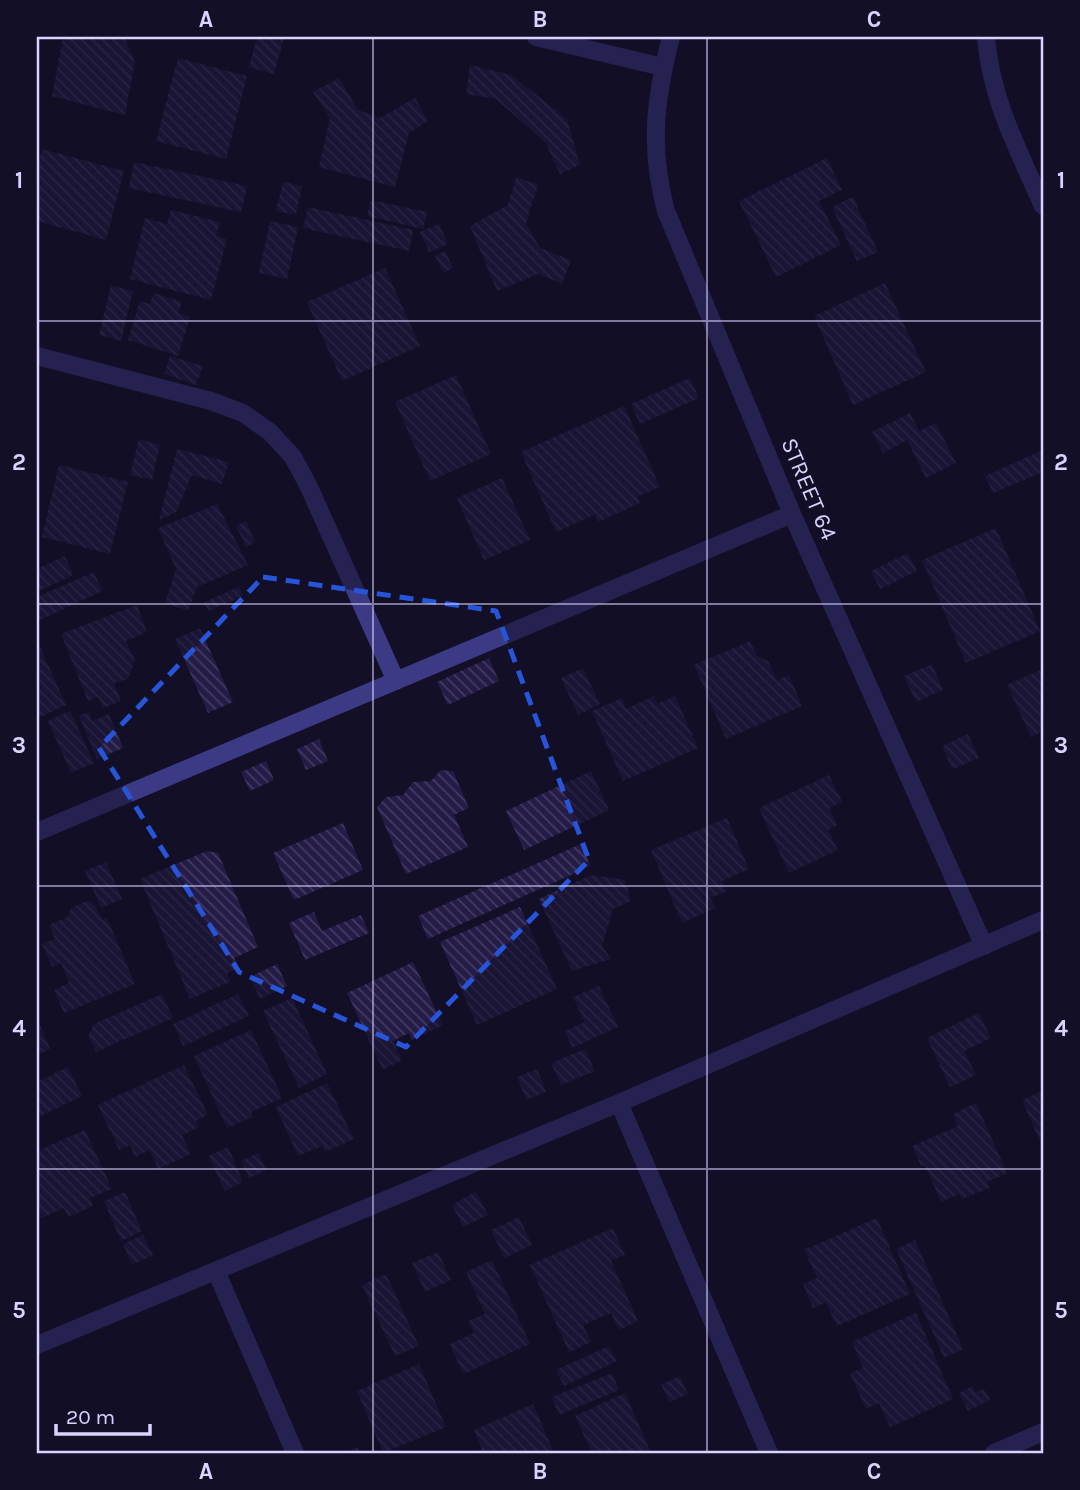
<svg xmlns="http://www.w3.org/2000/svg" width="1080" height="1490" font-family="Karla,sans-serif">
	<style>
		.building { fill: url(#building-back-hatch) }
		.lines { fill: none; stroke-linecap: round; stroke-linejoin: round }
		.minor { stroke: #3d3a85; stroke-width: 18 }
		.marked { fill: none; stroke: #2655da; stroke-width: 5; stroke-dasharray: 14 9; stroke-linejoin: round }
		.grid { fill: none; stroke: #d9d4ff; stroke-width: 2; stroke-opacity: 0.55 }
		.labels { text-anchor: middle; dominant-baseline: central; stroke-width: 7; stroke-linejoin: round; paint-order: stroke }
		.street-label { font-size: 23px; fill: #d9d4ff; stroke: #130f26 }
		.neatline { fill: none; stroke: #d9d4ff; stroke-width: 2.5 }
		.grid-label { font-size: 23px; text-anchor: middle; font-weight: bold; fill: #d9d4ff }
	</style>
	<defs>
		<pattern id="building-back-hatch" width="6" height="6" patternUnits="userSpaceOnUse" patternTransform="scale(1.75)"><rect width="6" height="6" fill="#241b47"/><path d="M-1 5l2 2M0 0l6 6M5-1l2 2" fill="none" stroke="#433b63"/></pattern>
	</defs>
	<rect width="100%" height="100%" fill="#130f26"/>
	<!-- building -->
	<path class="building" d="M 63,37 L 124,37 L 135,62 L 125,115 L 52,96 Z
		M 257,37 L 284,37 L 274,74 L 249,67 Z
		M 178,58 L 247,76 L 226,159 L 156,141 Z
		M 470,65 L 511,75 L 567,119 L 580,165 L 560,174 L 546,143 L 496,99 L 466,94 Z
		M 339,78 L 358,110 L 380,118 L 415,98 L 428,121 L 409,133 L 395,187 L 319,167 L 330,118 L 313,92 Z
		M 42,149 L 124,171 L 106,240 L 37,221 L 37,169 Z
		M 827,158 L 842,190 L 819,201 L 841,245 L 776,277 L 739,201 Z
		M 134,162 L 247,186 L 241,212 L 129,188 Z
		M 516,177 L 538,185 L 526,223 L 540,248 L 571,260 L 562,284 L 538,274 L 497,291 L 470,226 L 508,205 Z
		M 283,182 L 302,186 L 296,215 L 276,211 Z
		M 853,197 L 878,252 L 857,261 L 832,207 Z
		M 371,200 L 427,212 L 423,229 L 367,216 Z
		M 308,207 L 413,230 L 409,251 L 303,228 Z
		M 171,210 L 220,222 L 216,236 L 227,239 L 211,300 L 130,279 L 145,218 L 167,224 Z
		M 270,221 L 298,227 L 287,279 L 259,273 Z
		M 439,224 L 448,244 L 429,252 L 420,232 Z
		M 445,251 L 453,268 L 444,273 L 435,256 Z
		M 385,268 L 420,346 L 342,381 L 307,302 Z
		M 885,283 L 926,372 L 853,405 L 814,316 Z
		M 111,285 L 133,291 L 121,341 L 99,335 Z
		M 154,293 L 182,302 L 178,313 L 190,317 L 178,356 L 128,340 L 140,301 L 150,304 Z
		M 170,356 L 203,366 L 196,385 L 164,374 Z
		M 456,375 L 491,454 L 430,481 L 395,402 Z
		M 690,378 L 699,398 L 640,424 L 631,404 Z
		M 624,406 L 660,487 L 637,497 L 640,503 L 598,522 L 594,515 L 556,532 L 521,452 Z
		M 910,413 L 919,431 L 936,423 L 956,463 L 926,478 L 907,440 L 883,453 L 872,432 Z
		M 139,439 L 160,445 L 152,480 L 130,475 Z
		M 177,449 L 229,462 L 222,484 L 192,475 L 176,512 L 159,520 Z
		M 1043,450 L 1043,472 L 993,493 L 985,476 Z
		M 59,465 L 128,482 L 110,554 L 42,537 Z
		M 502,478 L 530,540 L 484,560 L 457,498 Z
		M 217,504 L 248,565 L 197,587 L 188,611 L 165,603 L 176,569 L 158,528 Z
		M 246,521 L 255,542 L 246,547 L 236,526 Z
		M 996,528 L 1040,631 L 966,663 L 922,560 Z
		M 908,553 L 917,571 L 880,589 L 871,571 Z
		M 65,556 L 73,575 L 37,592 L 37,569 Z
		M 94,572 L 102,591 L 38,621 L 37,597 Z
		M 239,587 L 243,596 L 208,611 L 204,602 Z
		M 137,605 L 147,632 L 126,641 L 135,660 L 128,679 L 114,683 L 121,701 L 103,708 L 98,697 L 88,701 L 61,634 Z
		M 200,628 L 233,702 L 208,713 L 175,639 Z
		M 37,640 L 66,705 L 40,717 L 37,709 Z
		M 750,641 L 757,656 L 768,661 L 777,680 L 789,675 L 802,706 L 726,739 L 694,665 Z
		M 489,658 L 499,681 L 448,705 L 437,682 Z
		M 932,664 L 943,690 L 916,702 L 904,676 Z
		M 583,668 L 600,704 L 578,715 L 561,678 Z
		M 1043,669 L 1043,731 L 1031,737 L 1007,685 Z
		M 654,696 L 657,704 L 675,696 L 698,748 L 623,781 L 592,711 L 622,698 L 626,709 Z
		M 70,711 L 94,763 L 71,773 L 48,721 Z
		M 89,712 L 92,721 L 109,714 L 123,748 L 97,759 L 79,716 Z
		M 968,734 L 979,758 L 952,769 L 942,746 Z
		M 319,739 L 328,761 L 306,770 L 297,749 Z
		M 266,761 L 274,780 L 250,791 L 241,772 Z
		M 441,770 L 453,771 L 469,808 L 454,815 L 468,847 L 406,874 L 377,807 L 386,797 L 403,795 L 413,782 L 431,781 Z
		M 591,771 L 609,810 L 524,850 L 506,811 Z
		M 829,775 L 842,802 L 829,808 L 837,825 L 828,830 L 838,850 L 789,873 L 759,808 Z
		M 727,818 L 749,869 L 722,881 L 727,891 L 710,898 L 715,908 L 682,923 L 651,850 Z
		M 343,823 L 363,870 L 294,900 L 273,853 Z
		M 581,844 L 591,866 L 428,939 L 418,916 Z
		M 207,851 L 218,853 L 258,947 L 234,958 L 239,968 L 227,973 L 230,982 L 190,999 L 140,879 Z
		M 106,862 L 122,899 L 101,908 L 85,871 Z
		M 591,875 L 625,880 L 631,901 L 613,909 L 602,946 L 611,959 L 572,971 L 539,899 Z
		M 87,901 L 95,905 L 102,920 L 107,918 L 135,984 L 64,1013 L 54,990 L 69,983 L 61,963 L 52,967 L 42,944 L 55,939 L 49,925 L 68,917 L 71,908 Z
		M 520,907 L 557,989 L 477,1025 L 440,942 Z
		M 314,912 L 322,931 L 361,915 L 369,933 L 305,960 L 289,923 Z
		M 413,962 L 443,1025 L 412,1040 L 409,1033 L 393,1041 L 402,1060 L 383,1070 L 347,993 Z
		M 277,964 L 287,986 L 260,999 L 250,977 Z
		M 599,986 L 618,1027 L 572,1048 L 565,1031 L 585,1022 L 573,997 Z
		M 162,994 L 173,1018 L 96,1052 L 88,1036 L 94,1024 Z
		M 238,994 L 249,1016 L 183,1046 L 173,1024 Z
		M 292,998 L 327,1074 L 299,1088 L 263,1011 Z
		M 979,1013 L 991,1038 L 964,1051 L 976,1075 L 950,1087 L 927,1038 Z
		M 37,1018 L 50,1049 L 37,1055 Z
		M 251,1030 L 282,1098 L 251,1112 L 253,1117 L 227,1128 L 194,1056 Z
		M 585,1049 L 595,1071 L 561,1085 L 551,1063 Z
		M 184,1065 L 208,1115 L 196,1121 L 199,1127 L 182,1135 L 191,1154 L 158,1169 L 150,1150 L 135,1157 L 130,1145 L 119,1150 L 98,1105 Z
		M 68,1067 L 82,1096 L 37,1118 L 37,1082 Z
		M 537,1069 L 546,1092 L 527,1100 L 517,1077 Z
		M 327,1083 L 354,1139 L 325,1152 L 322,1146 L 298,1156 L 276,1107 Z
		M 1043,1091 L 1043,1148 L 1022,1100 Z
		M 976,1103 L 1007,1173 L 987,1182 L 990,1188 L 962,1199 L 959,1194 L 941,1202 L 925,1165 L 921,1166 L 912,1146 L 958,1126 L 953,1114 Z
		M 85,1130 L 112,1189 L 90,1198 L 93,1206 L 68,1217 L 64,1208 L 42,1218 L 37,1207 L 37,1151 Z
		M 228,1147 L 243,1182 L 225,1191 L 208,1156 Z
		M 259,1153 L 266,1170 L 249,1178 L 241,1161 Z
		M 125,1192 L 142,1231 L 121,1241 L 104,1201 Z
		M 476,1192 L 488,1215 L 463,1227 L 452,1205 Z
		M 519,1217 L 532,1245 L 504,1258 L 491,1230 Z
		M 877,1218 L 910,1294 L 837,1326 L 826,1303 L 813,1308 L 803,1284 L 817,1278 L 804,1250 Z
		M 613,1228 L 625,1255 L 611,1261 L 638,1321 L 619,1330 L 611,1313 L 583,1325 L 591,1342 L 569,1352 L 530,1265 Z
		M 143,1235 L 153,1255 L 132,1265 L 123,1244 Z
		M 915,1240 L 963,1349 L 944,1358 L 896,1249 Z
		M 438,1252 L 451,1280 L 425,1292 L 412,1263 Z
		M 492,1260 L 530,1344 L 463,1374 L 450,1344 L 474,1333 L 468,1321 L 485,1314 L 466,1272 Z
		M 386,1274 L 419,1346 L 395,1356 L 362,1285 Z
		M 916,1313 L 953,1399 L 890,1427 L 879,1403 L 866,1409 L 850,1373 L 863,1368 L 852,1342 Z
		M 609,1346 L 617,1361 L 564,1386 L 556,1370 Z
		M 419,1364 L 446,1427 L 383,1453 L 357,1391 Z
		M 612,1373 L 619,1390 L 559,1415 L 552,1397 Z
		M 680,1376 L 688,1394 L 669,1402 L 661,1384 Z
		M 973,1386 L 975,1392 L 984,1389 L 990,1400 L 968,1411 L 959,1393 Z
		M 625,1393 L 651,1453 L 592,1453 L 575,1416 Z
		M 533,1404 L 554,1453 L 471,1453 L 482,1449 L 474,1430 Z
		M 357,1447 L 360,1453 L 345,1453 Z"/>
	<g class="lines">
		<!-- minor -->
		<path class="minor" d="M 536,37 L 663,67
			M 671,37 C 655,99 649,148 666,211 L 792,514 L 984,946
			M 986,37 C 991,100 1018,149 1043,206
			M 37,356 L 211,401 L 243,413 L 270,432 L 293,457 L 309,487 L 396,681
			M 37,832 L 792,514
			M 619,1103 L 769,1453
			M 216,1271 L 295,1453
			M 37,1345 L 619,1103 L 1043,920
			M 994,1453 L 1043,1432"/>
	</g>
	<!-- marked area -->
	<path d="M0 0H1080V1490H0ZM 263,577 L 496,611 L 589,860 L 406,1047 L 239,972 L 99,748 Z" fill="#130f26" fill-opacity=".55" fill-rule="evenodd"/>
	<path class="marked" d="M 263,577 L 496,611 L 589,860 L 406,1047 L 239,972 L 99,748 Z"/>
	<!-- grid -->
	<path class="grid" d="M 373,37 L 373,1453M 707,37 L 707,1453M 37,321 L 1043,321M 37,604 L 1043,604M 37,886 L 1043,886M 37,1169 L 1043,1169"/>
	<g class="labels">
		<!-- street labels -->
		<g class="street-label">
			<text transform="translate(809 489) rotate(67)">STREET 64</text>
		</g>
	</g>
	<!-- border -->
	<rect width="1080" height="1490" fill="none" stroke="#130f26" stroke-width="77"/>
	<!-- scale -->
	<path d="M56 1424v10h94v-10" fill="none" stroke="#d9d4ff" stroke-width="3.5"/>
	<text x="66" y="1424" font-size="21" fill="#d9d4ff" stroke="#130f26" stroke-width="5" paint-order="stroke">20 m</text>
	<rect x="38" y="38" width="1004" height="1414" class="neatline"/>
	<g class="grid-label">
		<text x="206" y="27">A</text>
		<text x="540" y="27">B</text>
		<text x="874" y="27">C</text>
		<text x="19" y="188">1</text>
		<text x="1061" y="188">1</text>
		<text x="19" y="470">2</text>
		<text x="1061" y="470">2</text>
		<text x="19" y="753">3</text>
		<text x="1061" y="753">3</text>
		<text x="19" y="1036">4</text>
		<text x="1061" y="1036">4</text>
		<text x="19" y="1318">5</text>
		<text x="1061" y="1318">5</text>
		<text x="206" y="1479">A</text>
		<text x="540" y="1479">B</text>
		<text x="874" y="1479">C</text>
	</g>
</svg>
